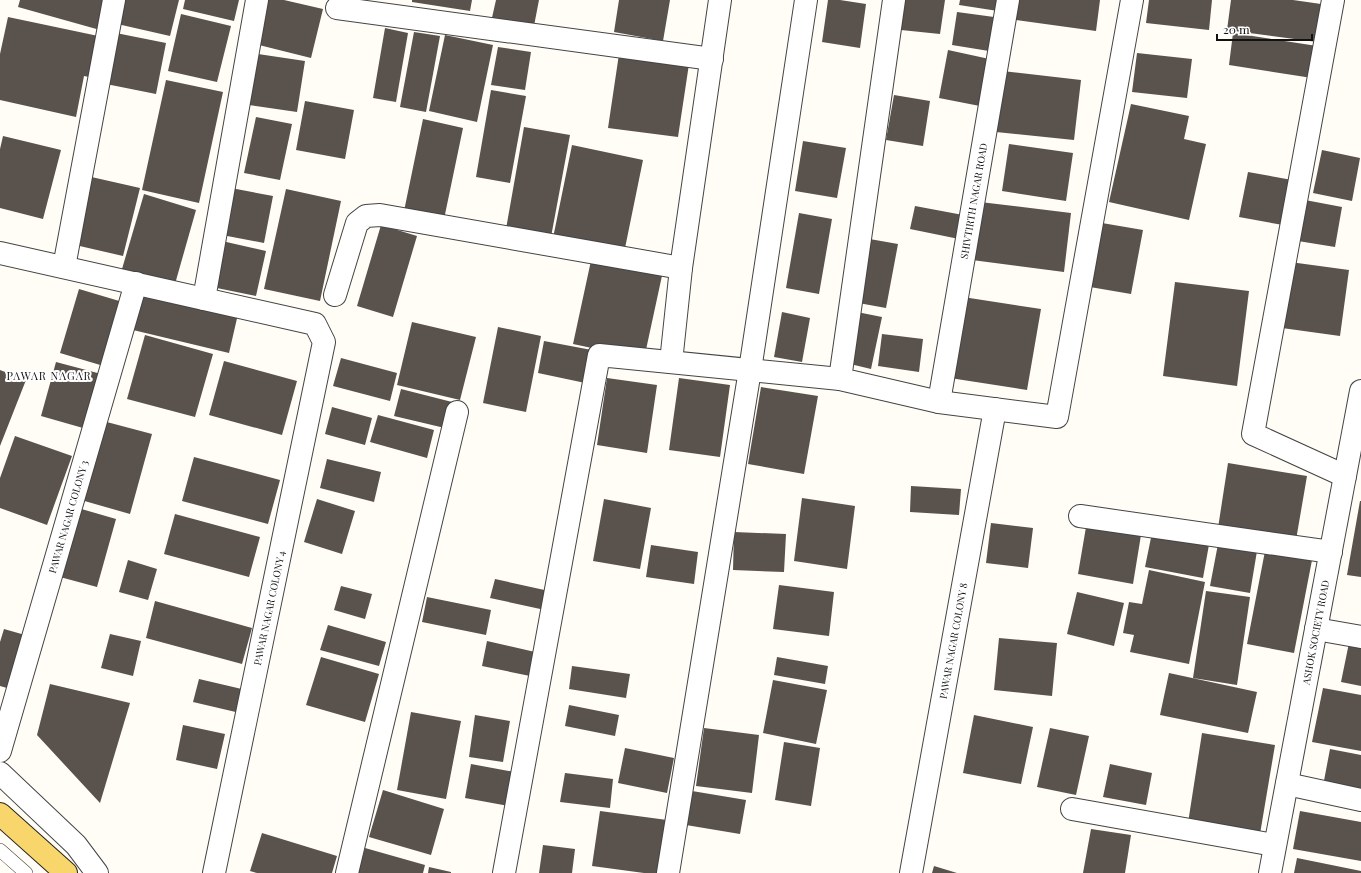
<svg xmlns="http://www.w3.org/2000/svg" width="1361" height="873" font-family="'Playfair Display',serif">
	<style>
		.building { fill: #5a524d }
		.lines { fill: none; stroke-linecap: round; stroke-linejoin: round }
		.service-casing { stroke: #444; stroke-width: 14 }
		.minor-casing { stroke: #444; stroke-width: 24 }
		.tertiary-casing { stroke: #444; stroke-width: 24 }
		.primary-casing { stroke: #222; stroke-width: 24 }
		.service { stroke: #fff; stroke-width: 13 }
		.minor { stroke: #fff; stroke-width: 22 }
		.tertiary { stroke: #fff; stroke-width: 22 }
		.primary { stroke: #f9d66b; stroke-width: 22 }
		.labels { text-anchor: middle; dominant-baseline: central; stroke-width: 4; stroke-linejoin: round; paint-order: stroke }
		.street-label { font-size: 10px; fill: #111; stroke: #fff }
		.neighbourhood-label { font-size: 11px; letter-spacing: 1px; fill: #111; stroke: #fff }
	</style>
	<rect width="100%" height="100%" fill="#fffdf5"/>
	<!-- building -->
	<path class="building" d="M 20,0 L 109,0 L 100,30 L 18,7 Z
		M 119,0 L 179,0 L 170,36 L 113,23 Z
		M 185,0 L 239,0 L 234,21 L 183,9 Z
		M 266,0 L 284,0 L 323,9 L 311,58 L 255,44 Z
		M 412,0 L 472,0 L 470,11 L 412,2 Z
		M 496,0 L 539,0 L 533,31 L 491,22 Z
		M 619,0 L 670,0 L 663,41 L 614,32 Z
		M 828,0 L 840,0 L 866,4 L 860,48 L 822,42 Z
		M 905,0 L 945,0 L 940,34 L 901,30 Z
		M 960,0 L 1000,0 L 998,11 L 959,5 Z
		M 1011,0 L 1100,0 L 1096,31 L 1008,19 Z
		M 1149,0 L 1212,0 L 1209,30 L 1146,23 Z
		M 1231,0 L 1293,0 L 1321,4 L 1317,42 L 1227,30 Z
		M 957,12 L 994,17 L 989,51 L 952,45 Z
		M 181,14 L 231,26 L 217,82 L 168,71 Z
		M 8,17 L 103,37 L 94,78 L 84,76 L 76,117 L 0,100 L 0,54 Z
		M 385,28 L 408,33 L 396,102 L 373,98 Z
		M 111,32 L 166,43 L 156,94 L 101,83 Z
		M 414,32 L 440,36 L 426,112 L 400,107 Z
		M 1233,33 L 1317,46 L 1312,78 L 1229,65 Z
		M 445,35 L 493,45 L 477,122 L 429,111 Z
		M 498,47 L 531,52 L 525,90 L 491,85 Z
		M 948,50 L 994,60 L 985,107 L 939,98 Z
		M 1137,53 L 1192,59 L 1187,98 L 1132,92 Z
		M 258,54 L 305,61 L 297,112 L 249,105 Z
		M 619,54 L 689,64 L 678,137 L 608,128 Z
		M 1002,71 L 1081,80 L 1074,140 L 996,132 Z
		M 166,80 L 223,92 L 199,203 L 142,190 Z
		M 491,90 L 526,96 L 510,183 L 476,177 Z
		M 894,95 L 930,101 L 923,146 L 886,140 Z
		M 305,101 L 354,110 L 345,159 L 296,150 Z
		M 1131,104 L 1189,116 L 1184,139 L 1206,144 L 1189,220 L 1109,202 Z
		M 256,117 L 292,124 L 280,180 L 244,173 Z
		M 423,119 L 463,128 L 443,224 L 403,216 Z
		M 524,127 L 570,135 L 551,237 L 506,229 Z
		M 3,136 L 61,150 L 43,219 L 0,208 L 0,149 Z
		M 803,141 L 846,148 L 837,198 L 795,191 Z
		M 1009,144 L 1073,153 L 1066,201 L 1002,191 Z
		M 572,145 L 643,160 L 624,253 L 553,238 Z
		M 1322,150 L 1360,158 L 1352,201 L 1313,193 Z
		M 1248,172 L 1292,180 L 1283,225 L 1239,217 Z
		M 87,176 L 140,188 L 123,256 L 71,244 Z
		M 231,188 L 273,196 L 264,243 L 222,235 Z
		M 286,189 L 341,201 L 320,301 L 264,289 Z
		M 144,194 L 196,210 L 175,284 L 122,269 Z
		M 1305,200 L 1342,207 L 1335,247 L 1298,241 Z
		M 980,202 L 1071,213 L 1064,272 L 972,260 Z
		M 915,206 L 963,215 L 959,239 L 910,229 Z
		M 799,213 L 832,219 L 819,294 L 786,288 Z
		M 1102,223 L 1143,230 L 1131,294 L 1090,287 Z
		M 381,225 L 417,236 L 393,317 L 357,306 Z
		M 864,238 L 898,244 L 886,308 L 853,302 Z
		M 222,241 L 266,251 L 256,296 L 212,287 Z
		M 592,256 L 663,271 L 644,359 L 573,344 Z
		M 1290,262 L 1349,270 L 1340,336 L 1282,328 Z
		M 1175,282 L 1249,291 L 1237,386 L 1163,376 Z
		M 79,289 L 126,303 L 107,367 L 60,353 Z
		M 143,291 L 238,314 L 229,353 L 133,330 Z
		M 963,297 L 1041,309 L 1027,390 L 950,378 Z
		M 782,312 L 810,318 L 802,362 L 774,357 Z
		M 857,312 L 882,317 L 871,369 L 846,363 Z
		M 412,322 L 476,337 L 460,400 L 397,385 Z
		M 498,327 L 541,336 L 526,412 L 483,403 Z
		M 882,334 L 923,339 L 919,372 L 878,366 Z
		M 145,335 L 213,354 L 195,417 L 127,399 Z
		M 544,341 L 597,351 L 590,384 L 538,373 Z
		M 341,358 L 397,373 L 390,401 L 333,386 Z
		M 224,361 L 297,381 L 282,435 L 209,415 Z
		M 56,362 L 105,375 L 90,430 L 41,416 Z
		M 0,370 L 26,380 L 0,446 Z
		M 607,378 L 657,385 L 647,453 L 597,445 Z
		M 679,378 L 730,385 L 720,457 L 669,450 Z
		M 761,387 L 818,396 L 804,474 L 748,464 Z
		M 401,389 L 456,403 L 449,429 L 394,416 Z
		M 332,407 L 372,418 L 365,445 L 325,434 Z
		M 378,415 L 434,430 L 427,458 L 370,442 Z
		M 103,421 L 152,434 L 130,514 L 81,500 Z
		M 15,436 L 72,456 L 47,525 L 0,508 L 0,478 Z
		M 194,457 L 280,480 L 268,524 L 182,501 Z
		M 327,459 L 381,472 L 374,502 L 320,488 Z
		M 1228,463 L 1307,476 L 1296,540 L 1218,528 Z
		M 911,486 L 961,489 L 959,515 L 910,512 Z
		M 802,498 L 855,506 L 847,569 L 794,561 Z
		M 317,499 L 355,511 L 342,554 L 304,542 Z
		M 604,499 L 651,508 L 640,569 L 593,561 Z
		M 1360,501 L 1361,501 L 1361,577 L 1347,575 Z
		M 78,508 L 116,519 L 97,587 L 60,577 Z
		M 175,514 L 260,537 L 249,577 L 164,554 Z
		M 991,523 L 1033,528 L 1028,568 L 986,563 Z
		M 1086,527 L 1141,535 L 1133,584 L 1078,574 Z
		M 1153,528 L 1210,539 L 1203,578 L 1145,567 Z
		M 734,532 L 786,534 L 784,572 L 733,570 Z
		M 1218,544 L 1257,551 L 1250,593 L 1210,586 Z
		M 651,545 L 698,552 L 694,584 L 646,577 Z
		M 1266,546 L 1313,555 L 1294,653 L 1247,644 Z
		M 128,560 L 157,569 L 148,600 L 119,592 Z
		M 1149,570 L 1205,582 L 1189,664 L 1130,652 L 1134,635 L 1123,633 L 1129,602 L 1142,604 Z
		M 495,579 L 549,591 L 545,610 L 490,598 Z
		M 779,585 L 834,592 L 829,636 L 773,629 Z
		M 341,586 L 372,594 L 365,619 L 334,610 Z
		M 1206,591 L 1250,597 L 1237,685 L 1193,678 Z
		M 1077,592 L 1124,603 L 1114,646 L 1067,634 Z
		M 427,597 L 491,610 L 486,635 L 422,622 Z
		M 155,601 L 252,628 L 242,664 L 146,638 Z
		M 328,625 L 386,642 L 379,666 L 320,650 Z
		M 4,629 L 25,635 L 7,688 L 0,686 L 0,642 Z
		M 110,634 L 141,641 L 133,676 L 101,668 Z
		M 999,638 L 1057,643 L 1052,696 L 994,690 Z
		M 1350,638 L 1361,640 L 1361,686 L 1341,682 Z
		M 487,641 L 535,652 L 530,676 L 482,666 Z
		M 321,657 L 379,674 L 365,722 L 306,705 Z
		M 777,657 L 828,666 L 825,684 L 774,675 Z
		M 572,666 L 630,674 L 626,698 L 569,689 Z
		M 1169,673 L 1257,692 L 1248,733 L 1160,715 Z
		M 199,679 L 246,690 L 240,713 L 193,702 Z
		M 773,680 L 827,690 L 816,744 L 763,733 Z
		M 50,684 L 130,703 L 100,803 L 37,735 Z
		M 1323,688 L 1361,695 L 1361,751 L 1312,742 Z
		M 569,705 L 619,715 L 615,736 L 565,726 Z
		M 411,712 L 461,721 L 446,799 L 397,790 Z
		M 475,715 L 510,721 L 503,762 L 469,757 Z
		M 974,715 L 1033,727 L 1021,784 L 963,773 Z
		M 183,725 L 225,734 L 217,769 L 176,760 Z
		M 704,728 L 759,735 L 752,793 L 696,786 Z
		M 1050,728 L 1089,736 L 1076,795 L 1037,787 Z
		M 1202,733 L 1275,745 L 1260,834 L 1188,823 Z
		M 784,742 L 820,748 L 811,806 L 775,800 Z
		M 625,748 L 674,758 L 667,793 L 618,783 Z
		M 1330,749 L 1361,755 L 1361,793 L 1323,786 Z
		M 471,764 L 520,773 L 514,807 L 465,798 Z
		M 1110,764 L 1152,773 L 1146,805 L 1103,797 Z
		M 565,773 L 613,779 L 610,808 L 560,802 Z
		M 383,790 L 444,809 L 431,855 L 369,837 Z
		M 692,791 L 746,800 L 740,834 L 686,825 Z
		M 600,811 L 667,820 L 659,873 L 644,873 L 592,866 Z
		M 1300,811 L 1361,822 L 1361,861 L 1293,849 Z
		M 1091,829 L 1131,835 L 1125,873 L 1083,873 Z
		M 262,833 L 337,856 L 332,873 L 257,873 L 250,871 Z
		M 543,845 L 575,849 L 572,873 L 539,873 Z
		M 365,848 L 425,865 L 423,873 L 358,873 Z
		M 1297,858 L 1361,871 L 1361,873 L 1294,873 Z
		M 934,866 L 957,873 L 932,873 Z
		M 429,867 L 451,872 L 451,873 L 428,873 Z"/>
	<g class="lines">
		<defs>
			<path id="service" d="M 0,850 L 26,873"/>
			<g id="minor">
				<path d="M 894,0 L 840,379 L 939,402 L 1057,417 L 1132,0"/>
				<path d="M 1333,0 L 1253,434 L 1345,476"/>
				<path d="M 337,8 L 712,59"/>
				<path d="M 0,253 L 315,324 L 324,342 L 214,873"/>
				<path d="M 64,267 L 114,0"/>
				<path d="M 335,295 L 357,223 L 366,216 L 380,215 L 681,268"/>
				<path d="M 204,299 L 257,0"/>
				<path d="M 671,362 L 681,268 L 720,0"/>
				<path id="s1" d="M 939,402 L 1008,0"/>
				<path d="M 1080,516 L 1331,552"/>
				<path d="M 1316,629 L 1361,637"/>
				<path id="s2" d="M 0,751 L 136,283"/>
				<path d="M 1287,784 L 1361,800"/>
				<path d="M 1072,809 L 1274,845"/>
				<path d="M 347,873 L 457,412"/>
				<path d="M 504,873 L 599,355 L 840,379"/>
				<path d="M 668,873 L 750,370 L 806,0"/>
				<path id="s3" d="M 911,873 L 995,409"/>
				<path id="s4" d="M 1270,873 L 1361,391"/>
			</g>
			<path id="tertiary" d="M 0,773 L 76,845 L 97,873"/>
			<path id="primary" d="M 0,814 L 66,873"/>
		</defs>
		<!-- service casing -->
		<use href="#service" class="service-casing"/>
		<!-- minor casing -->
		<use href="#minor" class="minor-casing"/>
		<!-- tertiary casing -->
		<use href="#tertiary" class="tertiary-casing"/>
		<!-- primary casing -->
		<use href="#primary" class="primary-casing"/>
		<!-- service -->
		<use href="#service" class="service"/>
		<!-- minor -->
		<use href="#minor" class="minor"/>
		<!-- tertiary -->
		<use href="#tertiary" class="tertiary"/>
		<!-- primary -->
		<use href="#primary" class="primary"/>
	</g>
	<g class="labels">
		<!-- street labels -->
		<g class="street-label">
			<text stroke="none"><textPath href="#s1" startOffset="204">SHIVTIRTH NAGAR ROAD</textPath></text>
			<text stroke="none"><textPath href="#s2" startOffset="244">PAWAR NAGAR COLONY 3</textPath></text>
			<text transform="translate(269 608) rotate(-78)">PAWAR NAGAR COLONY 4</text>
			<text stroke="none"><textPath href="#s4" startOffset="245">ASHOK SOCIETY ROAD</textPath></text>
			<text stroke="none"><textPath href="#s3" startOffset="236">PAWAR NAGAR COLONY 8</textPath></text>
		</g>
		<!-- neighbourhood labels -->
		<g class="neighbourhood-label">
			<text x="49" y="375">PAWAR NAGAR</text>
		</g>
	</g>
	<!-- scale -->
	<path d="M1217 34v6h95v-6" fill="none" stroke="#111111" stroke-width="2"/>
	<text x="1223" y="34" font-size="12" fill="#111111" stroke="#ffffff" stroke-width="3" paint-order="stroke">20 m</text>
</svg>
